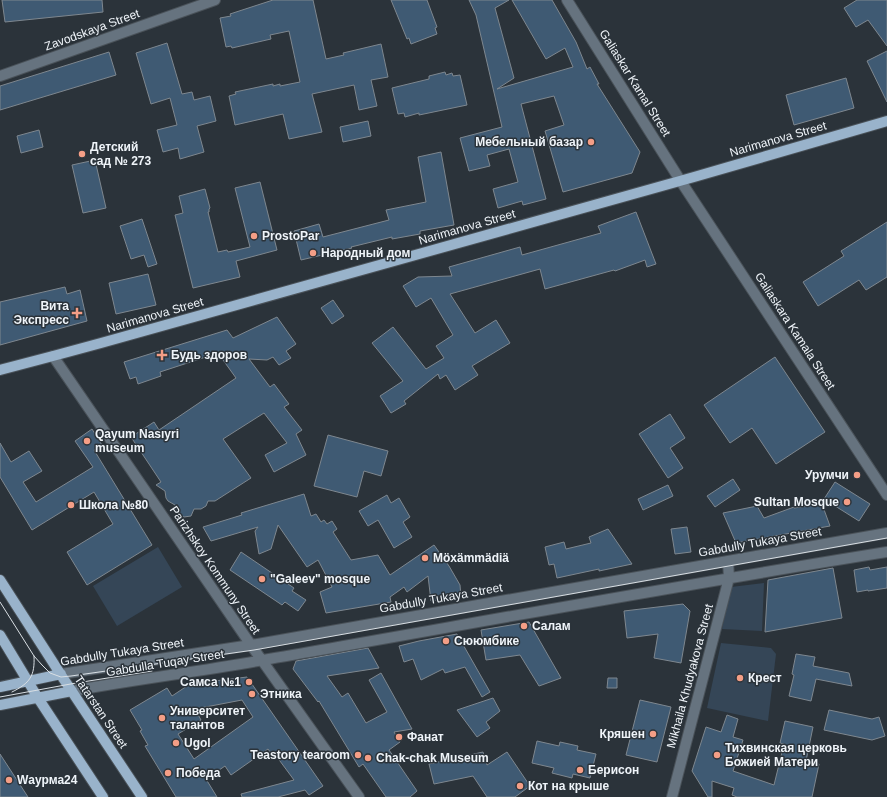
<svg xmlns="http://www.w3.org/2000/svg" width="887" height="797" font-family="Arial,sans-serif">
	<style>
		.green { fill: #354657 }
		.building { fill: #3f5a73; stroke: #7e878f; fill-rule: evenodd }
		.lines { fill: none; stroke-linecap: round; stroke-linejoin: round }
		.minor-casing { stroke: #4a5259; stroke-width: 12 }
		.major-casing { stroke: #4a5259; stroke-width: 12 }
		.minor { stroke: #66737f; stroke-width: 10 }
		.major { stroke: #99b3cb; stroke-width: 10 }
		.tram { stroke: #d9dfe4; stroke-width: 1 }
		.poi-dot { fill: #f49e86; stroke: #2b333a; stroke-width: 1.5 }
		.labels { text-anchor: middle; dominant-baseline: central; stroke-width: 3; stroke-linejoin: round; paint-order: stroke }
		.street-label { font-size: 12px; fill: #eff4f9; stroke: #2b333a }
		.poi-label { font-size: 12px; font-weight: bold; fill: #eff4f9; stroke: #2b333a; text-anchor: start }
	</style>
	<rect width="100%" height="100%" fill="#2b333a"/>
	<!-- green -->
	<path class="green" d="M 158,547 L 182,587 L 117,626 L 93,586 Z
		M 764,583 L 762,631 L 722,629 L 731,587 Z
		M 721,643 L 771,648 L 776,654 L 768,721 L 707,708 Z"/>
	<!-- building -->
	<path class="building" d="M 2,0 L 102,0 L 103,12 L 5,22 Z
		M 273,0 L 313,0 L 326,59 L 344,55 L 343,53 L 381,44 L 388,77 L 371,80 L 377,106 L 359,110 L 354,85 L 312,94 L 322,132 L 289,139 L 283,114 L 235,125 L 229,96 L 236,94 L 235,92 L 273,84 L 273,86 L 280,84 L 280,86 L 300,82 L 289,31 L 270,35 L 271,39 L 232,48 L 231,46 L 226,47 L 220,18 L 231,16 L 230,14 Z
		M 391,0 L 427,0 L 437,27 L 435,28 L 437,34 L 411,44 L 409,38 L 407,39 Z
		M 469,0 L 509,0 L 495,8 L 514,78 L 497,89 L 573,67 L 565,48 L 546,59 L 512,0 L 552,0 L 576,42 L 587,69 L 590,67 L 599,84 L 597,84 L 640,152 L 632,173 L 563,192 L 545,131 L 564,125 L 554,96 L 521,104 L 546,199 L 523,205 L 522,201 L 498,208 L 493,189 L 518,182 L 509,149 L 487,155 L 490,166 L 469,171 L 460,138 L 502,127 L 476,15 Z
		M 857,0 L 887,0 L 887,46 L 868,20 L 856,27 L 844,8 Z
		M 167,43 L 182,94 L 192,92 L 194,100 L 210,96 L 216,121 L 197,126 L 204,152 L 180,159 L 178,148 L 163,152 L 157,130 L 177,125 L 170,98 L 151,104 L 136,53 Z
		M 887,51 L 887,102 L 867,61 Z
		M 109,52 L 116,75 L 0,110 L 0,86 Z
		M 445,72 L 446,75 L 452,73 L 453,76 L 460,75 L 467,105 L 419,115 L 419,113 L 405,117 L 404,113 L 398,114 L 392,88 L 429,79 L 429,76 Z
		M 846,78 L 854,108 L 794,125 L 786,95 Z
		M 368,121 L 371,136 L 343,142 L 340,127 Z
		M 39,130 L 43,147 L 21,153 L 17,136 Z
		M 441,152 L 454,225 L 420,231 L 420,234 L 392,239 L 392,237 L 351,247 L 352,248 L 301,260 L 294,231 L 319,224 L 323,237 L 389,220 L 386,210 L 426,202 L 418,157 Z
		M 95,160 L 106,208 L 83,213 L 72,165 Z
		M 260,182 L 277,250 L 236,261 L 240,277 L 193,288 L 175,215 L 183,213 L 179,196 L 205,189 L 210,208 L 209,209 L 209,212 L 208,212 L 218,252 L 227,250 L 228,252 L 250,247 L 235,188 Z
		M 636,212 L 656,264 L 647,267 L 645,260 L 615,271 L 614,270 L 545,289 L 540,269 L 450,294 L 475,333 L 496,320 L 510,343 L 472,366 L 478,375 L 455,390 L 446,375 L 440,379 L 438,374 L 404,401 L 406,404 L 391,413 L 380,396 L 403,381 L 372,343 L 393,327 L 426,369 L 444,358 L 436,346 L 453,335 L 431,298 L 416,307 L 403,286 L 418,277 L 452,276 L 449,267 L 520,247 L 522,255 L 601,233 L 598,226 Z
		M 142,219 L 157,264 L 148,267 L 144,255 L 131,259 L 120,226 Z
		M 887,222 L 887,277 L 866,290 L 859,280 L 818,306 L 803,282 L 844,256 L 841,251 Z
		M 148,274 L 156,305 L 116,314 L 109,283 Z
		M 65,287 L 67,294 L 80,290 L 87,321 L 0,345 L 0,302 Z
		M 333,300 L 344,316 L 332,324 L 321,308 Z
		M 277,317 L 296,344 L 286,351 L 291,358 L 279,365 L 273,357 L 267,360 L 249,359 L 270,387 L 274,384 L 289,404 L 284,407 L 302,430 L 296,434 L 306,455 L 274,472 L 265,455 L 287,443 L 264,413 L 223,439 L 251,478 L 215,501 L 208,501 L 206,506 L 201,509 L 194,509 L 191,516 L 184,517 L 181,516 L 177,514 L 175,505 L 168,501 L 166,498 L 165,491 L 156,485 L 161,482 L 131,437 L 154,422 L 159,430 L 236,378 L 218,353 L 160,372 L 161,376 L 138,384 L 136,377 L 130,379 L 124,362 L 227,330 L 233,338 Z
		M 775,357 L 825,432 L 776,464 L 752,428 L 730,443 L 704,405 Z
		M 670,414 L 685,438 L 670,448 L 683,468 L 668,478 L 639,434 Z
		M 92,429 L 102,445 L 94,450 L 152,545 L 87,585 L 67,552 L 113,524 L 94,492 L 32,530 L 0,477 L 0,443 L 11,462 L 29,451 L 42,471 L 23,482 L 36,502 L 93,467 L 75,441 Z
		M 328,435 L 388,451 L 381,476 L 364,471 L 357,497 L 314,486 Z
		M 733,479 L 740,490 L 715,507 L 707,496 Z
		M 835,482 L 870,504 L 859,521 L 824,499 Z
		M 668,485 L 673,496 L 643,510 L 638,499 Z
		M 304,494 L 311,516 L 316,514 L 321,522 L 324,520 L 327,524 L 332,521 L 337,529 L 333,532 L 351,560 L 378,555 L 390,575 L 434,545 L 449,566 L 460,585 L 461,597 L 431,601 L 428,576 L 407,592 L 404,587 L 390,597 L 391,602 L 326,613 L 320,592 L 332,587 L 318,560 L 307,567 L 278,525 L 271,549 L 259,554 L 255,531 L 258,527 L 211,541 L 203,527 L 242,515 L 241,513 Z
		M 387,495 L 391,503 L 399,498 L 410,517 L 403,522 L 412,537 L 394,548 L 378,520 L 368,526 L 359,511 Z
		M 822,504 L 830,526 L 736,543 L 723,513 L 757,506 L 764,518 L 794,507 L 794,508 Z
		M 687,527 L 691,552 L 675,554 L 671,529 Z
		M 608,529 L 632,564 L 599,571 L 599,569 L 557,578 L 554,564 L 549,565 L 545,547 L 564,542 L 566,549 L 591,543 L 589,537 Z
		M 241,552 L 294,588 L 292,591 L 306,600 L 298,611 L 285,602 L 282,605 L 230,570 Z
		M 869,567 L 870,570 L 887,567 L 887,588 L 868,591 L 868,590 L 857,592 L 854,570 Z
		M 833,568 L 842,618 L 765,632 L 768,580 Z
		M 683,604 L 690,611 L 681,663 L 654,658 L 658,634 L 627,638 L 624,611 Z
		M 529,622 L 561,678 L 539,686 L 520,655 L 486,660 L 481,630 Z
		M 457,634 L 490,692 L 482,697 L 465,667 L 445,673 L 443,669 L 421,680 L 413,659 L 404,662 L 399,646 L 419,641 Z
		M 368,648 L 379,668 L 327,676 L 342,697 L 348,693 L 366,723 L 387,712 L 369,680 L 381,673 L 412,729 L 394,732 L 400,742 L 389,750 L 417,791 L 410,797 L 386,797 L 363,764 L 359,767 L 319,701 L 318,702 L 293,669 L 296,661 Z
		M 796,654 L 815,657 L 813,666 L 849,673 L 852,686 L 816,679 L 811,701 L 789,696 L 794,675 L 792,674 Z
		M 247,677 L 323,786 L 309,795 L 305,790 L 278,797 L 242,797 L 241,794 L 294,780 L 277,757 L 275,759 L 268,749 L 231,775 L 225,766 L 206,779 L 217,797 L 176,797 L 145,746 L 148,745 L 140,731 L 142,730 L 130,710 L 167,688 L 172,696 L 190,684 ZM 242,700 L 253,717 L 194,759 L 178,734 L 201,720 L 195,709 Z
		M 608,678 L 617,678 L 617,688 L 607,688 Z
		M 493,698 L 500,711 L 486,722 L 490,728 L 477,737 L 457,710 Z
		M 640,700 L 671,707 L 657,762 L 626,755 Z
		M 829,710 L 872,719 L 879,717 L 885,736 L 872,740 L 824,730 Z
		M 727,715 L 738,719 L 733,737 L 743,740 L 733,771 L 774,785 L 784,744 L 780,743 L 785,721 L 813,727 L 806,761 L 819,764 L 812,797 L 737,797 L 732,795 L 734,788 L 712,781 L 712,797 L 708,797 L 692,771 L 706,727 L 721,732 Z
		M 537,741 L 559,746 L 560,742 L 578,746 L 577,750 L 596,754 L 590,778 L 573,774 L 572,778 L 552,773 L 554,768 L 532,763 Z
		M 483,752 L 487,765 L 507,752 L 530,786 L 515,797 L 487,797 L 473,776 L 434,784 L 429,764 Z
		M 0,754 L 28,797 L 0,797 Z"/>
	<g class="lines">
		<defs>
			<path id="minor" d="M 567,0 L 680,180 L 887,495
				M 0,76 L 215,0
				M 53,356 L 251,645 L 359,797
				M 61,674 L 251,645 L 887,533
				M 72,691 C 138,679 204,671 269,659 C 475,623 681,585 887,552
				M 672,797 L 729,578 L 728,561"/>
			<path id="major" d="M 0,370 L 53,356 L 101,343 L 694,177 L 887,121
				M 0,580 L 63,678 L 142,797
				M 0,635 L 38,698 L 103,797
				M 0,687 L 61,674
				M 0,705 L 72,691"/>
		</defs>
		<!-- minor casing -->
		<use href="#minor" class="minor-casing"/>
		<!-- major casing -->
		<use href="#major" class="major-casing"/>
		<!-- minor -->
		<use href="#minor" class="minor"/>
		<!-- major -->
		<use href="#major" class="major"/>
		<!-- tram -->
		<path class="tram" d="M 0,602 L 34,656 L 42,665 L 50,673 L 61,677 L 71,676 L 254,650 L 887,538
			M 12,692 C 30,683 35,676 34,656
			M 0,697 L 76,683 L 152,671"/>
	</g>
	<!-- markers -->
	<g class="poi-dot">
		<circle cx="591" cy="142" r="4"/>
		<circle cx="82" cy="154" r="4"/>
		<circle cx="254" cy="236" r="4"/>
		<circle cx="313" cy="253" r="4"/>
		<path d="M75 307h4v4h4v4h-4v4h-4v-4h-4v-4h4z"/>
		<path d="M160 349h4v4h4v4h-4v4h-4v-4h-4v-4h4z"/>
		<circle cx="87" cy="441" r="4"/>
		<circle cx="857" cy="475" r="4"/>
		<circle cx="847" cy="502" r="4"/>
		<circle cx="71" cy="505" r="4"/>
		<circle cx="425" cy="558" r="4"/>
		<circle cx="262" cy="579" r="4"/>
		<circle cx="524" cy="626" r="4"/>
		<circle cx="446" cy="641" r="4"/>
		<circle cx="740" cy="678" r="4"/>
		<circle cx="249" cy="682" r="4"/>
		<circle cx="252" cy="694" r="4"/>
		<circle cx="162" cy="718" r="4"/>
		<circle cx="653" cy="734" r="4"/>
		<circle cx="399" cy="737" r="4"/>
		<circle cx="176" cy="743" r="4"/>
		<circle cx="358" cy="755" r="4"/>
		<circle cx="717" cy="755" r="4"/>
		<circle cx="368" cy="758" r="4"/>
		<circle cx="580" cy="770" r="4"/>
		<circle cx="168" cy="773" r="4"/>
		<circle cx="9" cy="780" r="4"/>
		<circle cx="520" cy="786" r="4"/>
	</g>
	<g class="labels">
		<!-- street labels -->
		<g class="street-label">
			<text transform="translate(92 30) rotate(-20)">Zavodskaya Street</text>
			<text transform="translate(635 83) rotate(58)">Galiaskar Kamal Street</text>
			<text transform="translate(778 139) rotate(-16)">Narimanova Street</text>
			<text transform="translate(467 227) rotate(-16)">Narimanova Street</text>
			<text transform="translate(155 315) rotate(-16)">Narimanova Street</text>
			<text transform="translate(795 331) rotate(57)">Galiaskara Kamala Street</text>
			<text transform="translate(760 542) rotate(-10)">Gabdully Tukaya Street</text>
			<text transform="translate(215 570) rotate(56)">Parizhskoy Kommuny Street</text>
			<text transform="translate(441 598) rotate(-10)">Gabdully Tukaya Street</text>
			<text transform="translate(122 652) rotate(-9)">Gabdully Tukaya Street</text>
			<text transform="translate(165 663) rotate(-9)">Gabdulla Tuqay Street</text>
			<text transform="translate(690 676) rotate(-75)">Mikhaila Khudyakova Street</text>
			<text transform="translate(101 712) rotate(56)">Tatarstan Street</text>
		</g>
		<!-- poi labels -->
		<g class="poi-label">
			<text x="583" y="142" text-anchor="end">Мебельный базар</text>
			<text x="90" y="147">Детский<tspan x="90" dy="14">сад № 273</tspan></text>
			<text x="262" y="236">ProstoPar</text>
			<text x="321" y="253">Народный дом</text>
			<text x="69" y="306" text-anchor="end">Вита<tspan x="69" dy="14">Экспресс</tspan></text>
			<text x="171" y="355">Будь здоров</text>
			<text x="95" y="434">Qayum Nasıyri<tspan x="95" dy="14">museum</tspan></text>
			<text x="849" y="475" text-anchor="end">Урумчи</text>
			<text x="839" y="502" text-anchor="end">Sultan Mosque</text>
			<text x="79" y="505">Школа №80</text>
			<text x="433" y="558">Möxämmädiä</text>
			<text x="270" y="579">"Galeev" mosque</text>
			<text x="532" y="626">Салам</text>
			<text x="454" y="641">Сююмбике</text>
			<text x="748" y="678">Крест</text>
			<text x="241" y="682" text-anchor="end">Самса №1</text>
			<text x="260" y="694">Этника</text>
			<text x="170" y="711">Университет<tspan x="170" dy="14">талантов</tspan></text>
			<text x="645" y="734" text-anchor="end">Кряшен</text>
			<text x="407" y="737">Фанат</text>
			<text x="184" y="743">Ugol</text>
			<text x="725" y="748">Тихвинская церковь<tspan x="725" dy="14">Божией Матери</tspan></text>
			<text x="350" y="755" text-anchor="end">Teastory tearoom</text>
			<text x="376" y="758">Chak-chak Museum</text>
			<text x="588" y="770">Берисон</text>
			<text x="176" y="773">Победа</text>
			<text x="17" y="780">Wаурма24</text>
			<text x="528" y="786">Кот на крыше</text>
		</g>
	</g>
</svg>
